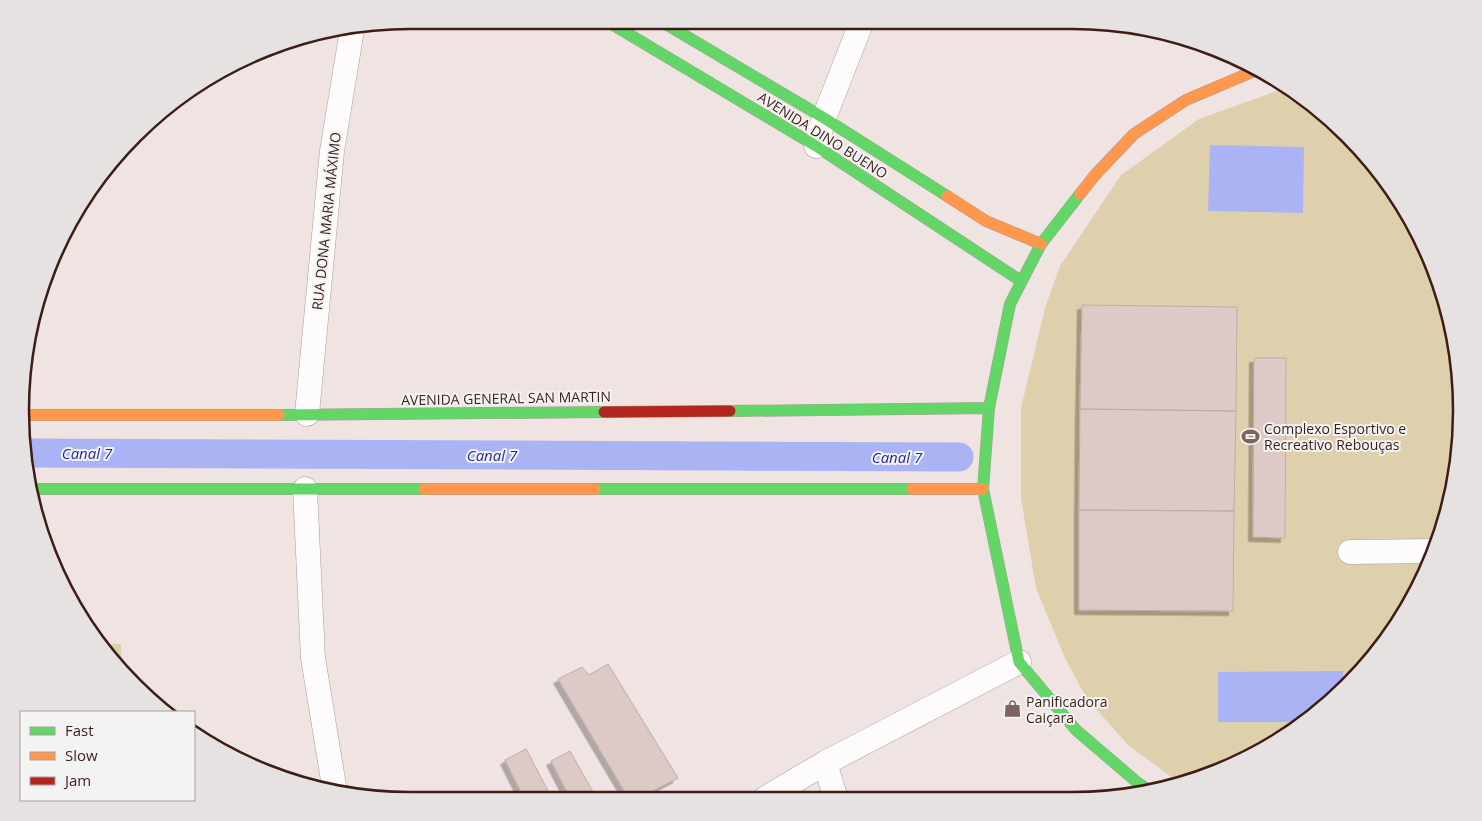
<svg xmlns="http://www.w3.org/2000/svg" width="1482" height="821" font-family="'Open Sans',sans-serif">
	<style>
		.green { fill: #dfd0ad }
		.water { fill: #aab4f5 }
		.lines { fill: none; stroke-linecap: round; stroke-linejoin: round }
		.canal { stroke: #aab4f5; stroke-width: 29 }
		.building { fill: #ddcac6; stroke: #c0aba7; filter: url(#shadow) }
		.street-casing { stroke: #af9b97; stroke-width: 25 }
		.fast-casing { stroke: #af9b97; stroke-width: 12 }
		.slow-casing { stroke: #af9b97; stroke-width: 12 }
		.jam-casing { stroke: #af9b97; stroke-width: 12 }
		.street { stroke: #fdfbfb; stroke-width: 24 }
		.fast { stroke: #63d668; stroke-width: 11 }
		.slow { stroke: #ff974d; stroke-width: 11 }
		.jam { stroke: #b3261e; stroke-width: 11 }
		.labels { text-anchor: middle; dominant-baseline: central; stroke-width: 4; stroke-linejoin: round; paint-order: stroke }
		.street-label { font-size: 14px; fill: #3e1d16; stroke: #f3f3f3 }
		.poi-label { font-size: 14px; fill: #3e1d16; stroke: #f3f3f3; text-anchor: start }
		.water-label { font-size: 15px; font-style: italic; fill: #282993; stroke: #f3f3f3 }
		.rim { fill: none; stroke: #3e1d16; stroke-width: 2.5 }
	</style>
	<defs>
		<filter id="shadow"><feDropShadow dx="-4.5" dy="4.5" stdDeviation="0" flood-color="#0004"/></filter>
	</defs>
	<rect width="100%" height="100%" fill="#efe4e2"/>
	<!-- green -->
	<path class="green" d="M 1289,88 L 1329,117 L 1381,173 L 1422,238 L 1449,310 L 1461,385 L 1459,462 L 1441,536 L 1410,606 L 1348,686 L 1288,735 L 1197,780 L 1184,783 L 1170,776 L 1128,745 L 1087,699 L 1065,658 L 1036,588 L 1021,498 L 1021,408 L 1045,308 L 1060,266 L 1121,175 L 1199,119 L 1277,91 Z
		M 102,644 L 121,644 L 122,672 L 117,668 Z"/>
	<!-- water -->
	<path class="water" d="M 1210,145 L 1304,147 L 1303,213 L 1208,211 Z
		M 1343,671 L 1343,690 L 1305,722 L 1218,722 L 1218,672 Z"/>
	<g class="lines">
		<!-- canal -->
		<path class="canal" d="M 25,453 L 959,457"/>
	</g>
	<!-- building -->
	<path class="building" d="M 1082,305 L 1237,307 L 1236,411 L 1080,409 Z
		M 1254,358 L 1286,358 L 1285,538 L 1253,537 Z
		M 1080,409 L 1236,411 L 1234,511 L 1079,510 Z
		M 1079,510 L 1234,511 L 1233,611 L 1079,610 Z
		M 608,664 L 678,778 L 637,799 L 629,799 L 558,679 L 582,667 L 589,675 Z
		M 526,749 L 553,800 L 525,800 L 505,760 Z
		M 570,751 L 597,799 L 571,800 L 551,761 Z"/>
	<g class="lines">
		<defs>
			<path id="street" d="M 816,146 L 824,118 L 862,21
				M 307,414 L 332,151 L 352,30
				M 305,489 L 313,658 L 335,792
				M 1350,552 L 1434,551
				M 825,763 L 836,799
				M 764,799 L 825,763 L 1019,662"/>
			<path id="fast" d="M 605,20 L 816,146 L 1021,281
				M 659,20 L 824,118 L 947,196
				M 1080,194 L 1041,244 L 1010,304 L 989,408 L 983,489 L 1019,662 L 1076,730 L 1138,783 L 1150,791
				M 730,411 L 989,408
				M 279,415 L 604,412
				M 33,489 L 424,489
				M 595,489 L 912,489"/>
			<path id="slow" d="M 1080,194 L 1095,175 L 1134,134 L 1186,100 L 1259,69
				M 947,196 L 986,221 L 1041,244
				M 23,415 L 279,415
				M 424,489 L 595,489
				M 912,489 L 983,489"/>
			<path id="jam" d="M 604,412 L 730,411"/>
		</defs>
		<!-- street casing -->
		<use href="#street" class="street-casing"/>
		<!-- fast casing -->
		<use href="#fast" class="fast-casing"/>
		<!-- slow casing -->
		<use href="#slow" class="slow-casing"/>
		<!-- jam casing -->
		<use href="#jam" class="jam-casing"/>
		<!-- street -->
		<use href="#street" class="street"/>
		<!-- fast -->
		<use href="#fast" class="fast"/>
		<!-- slow -->
		<use href="#slow" class="slow"/>
		<!-- jam -->
		<use href="#jam" class="jam"/>
	</g>
	<!-- icons -->
	<defs>
		<symbol id="stadium-bare" viewBox="-9 -9 18 18"><path d="M0-5a6.5 5 0 1 0 0 10a6.5 5 0 1 0 0-10ZM-3.5-1.8h7v3.6h-7Z" fill="#7c635d" stroke="#f3f3f3" stroke-width="2.5" paint-order="stroke"/></symbol>
		<symbol id="shop-bare" viewBox="-9 -9 18 18"><path d="M-5-2.5h2.3a2.7 3.5 0 0 1 5.4 0H5L5.5 6h-11ZM-1.5-2.5h3a1.5 2.3 0 0 0-3 0Z" fill="#7c635d" stroke="#f3f3f3" stroke-width="2.5" paint-order="stroke"/></symbol>
	</defs>
	<g fill-rule="evenodd">
		<use href="#stadium-bare" x="1238" y="424" width="25" height="25"/>
		<use href="#shop-bare" x="1000" y="696" width="25" height="25"/>
	</g>
	<g class="labels">
		<!-- street labels -->
		<g class="street-label">
			<text transform="translate(823 135) rotate(32)">AVENIDA DINO BUENO</text>
			<text transform="translate(326 221) rotate(-84)">RUA DONA MARIA MÁXIMO</text>
			<text transform="translate(506 398) rotate(-1)">AVENIDA GENERAL SAN MARTIN</text>
		</g>
		<!-- poi labels -->
		<g class="poi-label">
			<text x="1264" y="428">Complexo Esportivo e<tspan x="1264" dy="16">Recreativo Rebouças</tspan></text>
			<text x="1026" y="701">Panificadora<tspan x="1026" dy="16">Caiçara</tspan></text>
		</g>
		<!-- water labels -->
		<g class="water-label">
			<text x="87" y="453">Canal 7</text>
			<text x="492" y="455">Canal 7</text>
			<text x="897" y="457">Canal 7</text>
		</g>
	</g>
	<!-- crop -->
	<path d="M0 0H1482V821H0ZM410 29H1072A381 381 0 0 1 1453 410V411A381 381 0 0 1 1072 792H410A381 381 0 0 1 29 411V410A381 381 0 0 1 410 29Z" fill="#e5e2e1" fill-rule="evenodd"/>
	<path class="rim" d="M410 29H1072A381 381 0 0 1 1453 410V411A381 381 0 0 1 1072 792H410A381 381 0 0 1 29 411V410A381 381 0 0 1 410 29Z"/>
	<!-- legend -->
	<rect x="20" y="711" width="175" height="90" fill="#f3f3f3" stroke="#ab9d9b"/>
	<rect x="30" y="727" width="25" height="8" fill="#63d668" stroke="#ab9d9b"/>
	<text x="65" y="736" font-size="15" fill="#3e1d16">Fast</text>
	<rect x="30" y="752" width="25" height="8" fill="#ff974d" stroke="#ab9d9b"/>
	<text x="65" y="761" font-size="15" fill="#3e1d16">Slow</text>
	<rect x="30" y="777" width="25" height="8" fill="#b3261e" stroke="#ab9d9b"/>
	<text x="65" y="786" font-size="15" fill="#3e1d16">Jam</text>
</svg>
